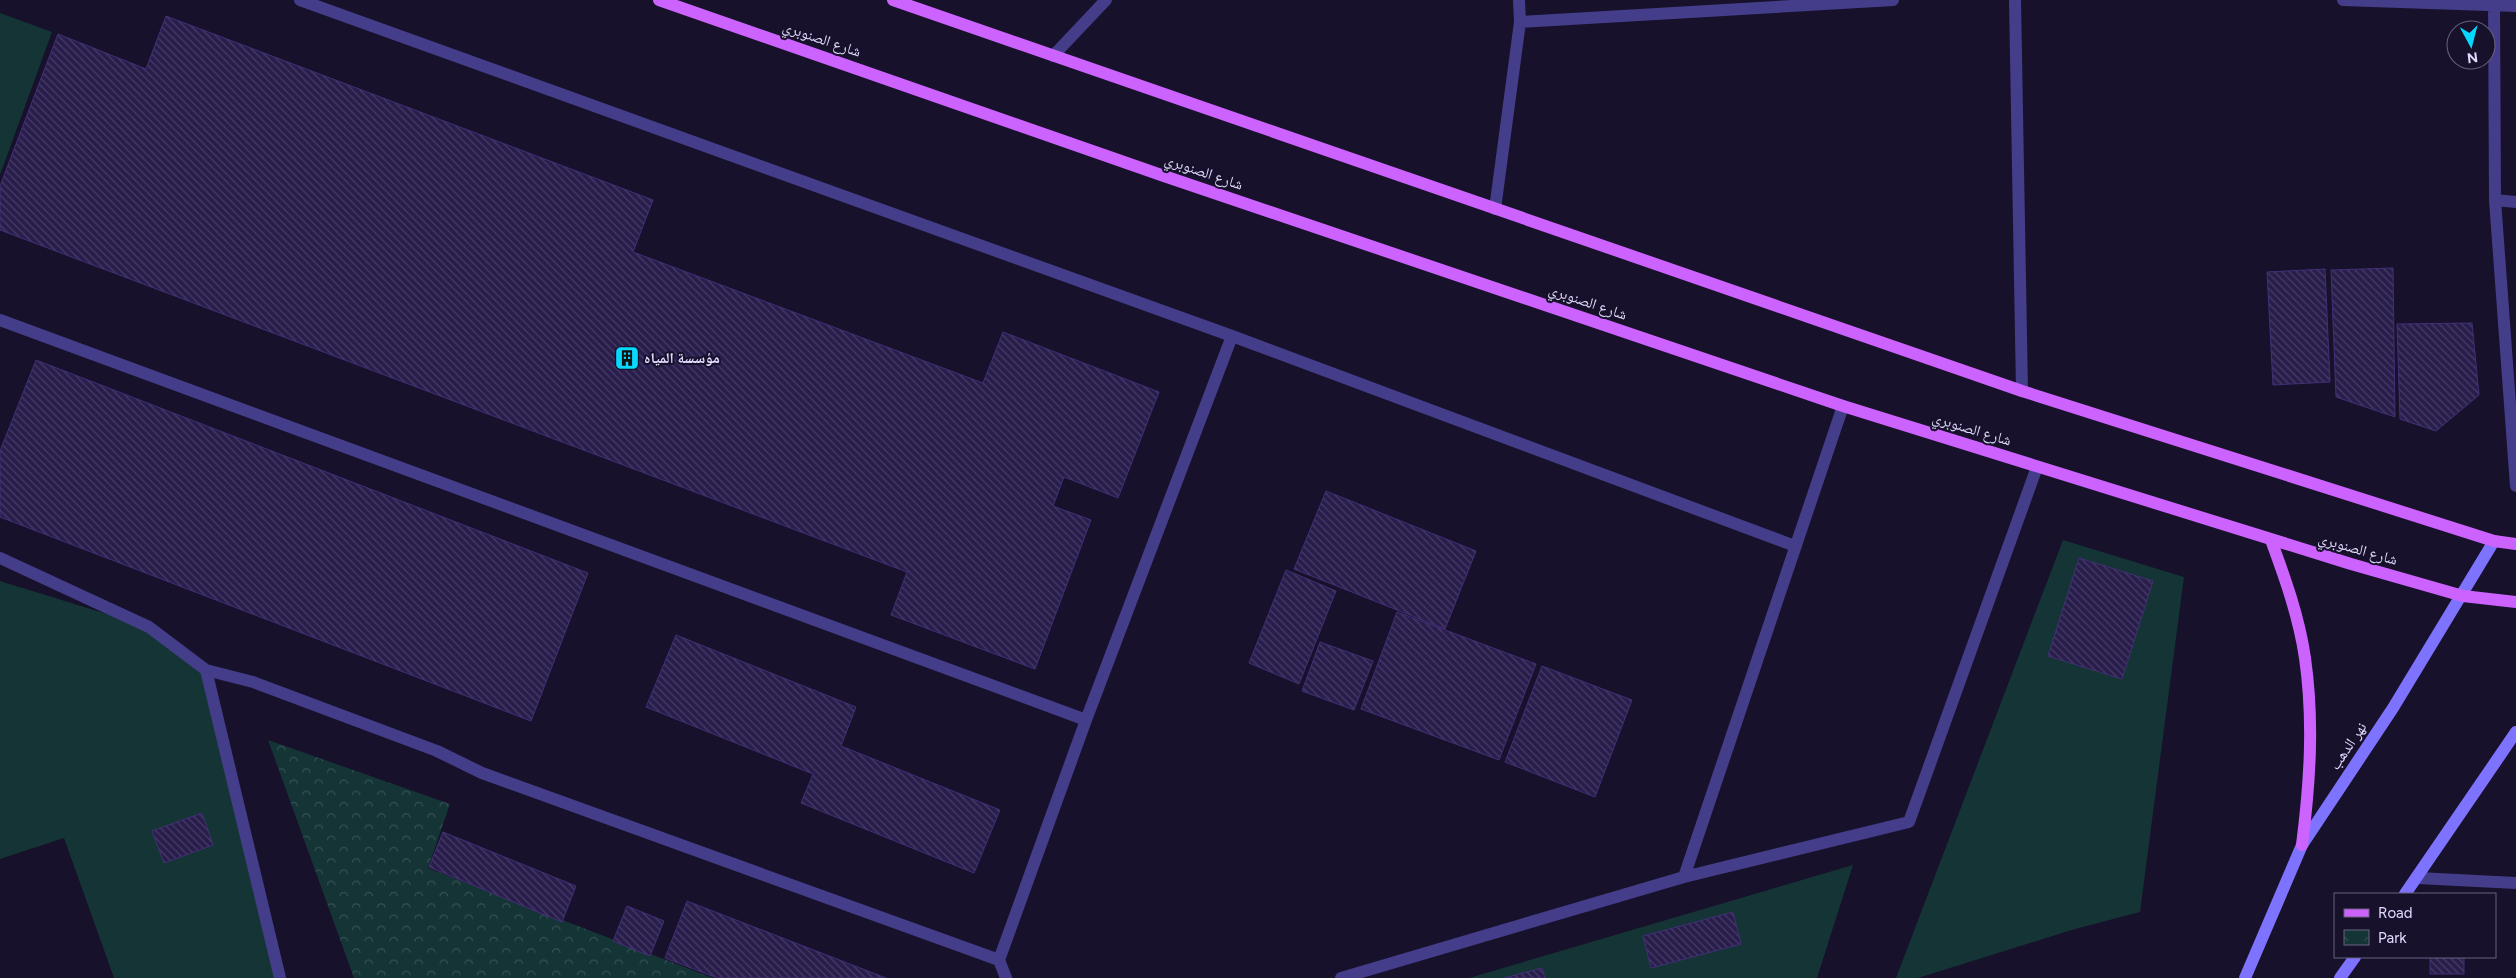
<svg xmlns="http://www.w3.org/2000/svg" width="2516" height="978" font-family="Figtree,'Noto Naskh Arabic',sans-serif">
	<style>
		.grass { fill: #143435 }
		.park { fill: url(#park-crowns) }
		.building { fill: url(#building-back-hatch); stroke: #422f77 }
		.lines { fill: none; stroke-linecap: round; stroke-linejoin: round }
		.lane { stroke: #443d89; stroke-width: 12 }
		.street { stroke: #443d89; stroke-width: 12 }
		.secondary { stroke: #7e73fe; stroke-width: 12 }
		.primary { stroke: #cd63fe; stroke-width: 12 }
		.labels { text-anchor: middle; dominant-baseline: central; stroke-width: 4; stroke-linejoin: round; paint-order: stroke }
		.street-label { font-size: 15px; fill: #e1dbff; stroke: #17112b }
		.poi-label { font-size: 15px; font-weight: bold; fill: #e1dbff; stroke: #17112b; text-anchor: start }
	</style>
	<defs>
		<pattern id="park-crowns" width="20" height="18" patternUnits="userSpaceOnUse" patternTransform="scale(1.25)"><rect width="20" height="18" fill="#143435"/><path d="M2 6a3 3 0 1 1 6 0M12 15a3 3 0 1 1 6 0" fill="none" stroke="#365153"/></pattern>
		<pattern id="building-back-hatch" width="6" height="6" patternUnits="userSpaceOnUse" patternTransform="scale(1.25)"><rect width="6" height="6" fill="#291d4c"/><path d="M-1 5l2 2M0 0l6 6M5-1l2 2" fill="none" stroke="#483d67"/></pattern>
	</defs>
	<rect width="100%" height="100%" fill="#17112b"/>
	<!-- grass -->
	<path class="grass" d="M 0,13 L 52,32 L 0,175 Z
		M 2063,540 L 2184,577 L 2140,912 L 2075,929 L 1918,978 L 1896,978 Z
		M 0,581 L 149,627 L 206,670 L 279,978 L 114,978 L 64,838 L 0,859 Z
		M 1853,865 L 1817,978 L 1469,978 Z"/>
	<!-- park -->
	<path class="park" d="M 268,740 L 450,804 L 428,868 L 713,978 L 354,978 Z"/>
	<!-- building -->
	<path class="building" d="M 166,16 L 653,200 L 633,252 L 983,383 L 1003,332 L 1159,392 L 1118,498 L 1064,477 L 1053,506 L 1091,520 L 1035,669 L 891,615 L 907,572 L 0,230 L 0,186 L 58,34 L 146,69 Z
		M 2393,268 L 2395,417 L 2336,397 L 2331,270 Z
		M 2325,269 L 2330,382 L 2273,385 L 2267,272 Z
		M 2472,323 L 2479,395 L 2436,431 L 2400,419 L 2397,324 Z
		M 36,360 L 588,573 L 531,721 L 0,517 L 0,451 Z
		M 1326,491 L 1476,551 L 1445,629 L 1294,569 Z
		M 2079,558 L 2153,581 L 2122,679 L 2048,656 Z
		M 1286,570 L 1336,591 L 1299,684 L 1249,663 Z
		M 1397,612 L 1536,664 L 1499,760 L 1361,709 Z
		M 676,635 L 856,707 L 841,746 L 1000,810 L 974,873 L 801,803 L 813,774 L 646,707 Z
		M 1320,642 L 1373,661 L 1354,710 L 1302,691 Z
		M 1542,666 L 1632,700 L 1595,797 L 1505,762 Z
		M 202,813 L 213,845 L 164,863 L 152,831 Z
		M 443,832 L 576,886 L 562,922 L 429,867 Z
		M 687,901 L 886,978 L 717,978 L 665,958 Z
		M 627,906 L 664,921 L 650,956 L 613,941 Z
		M 1733,912 L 1741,944 L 1651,968 L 1643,936 Z
		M 2430,957 L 2464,957 L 2464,974 L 2430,974 Z
		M 1542,968 L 1545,978 L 1504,978 Z"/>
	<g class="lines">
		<!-- lane -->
		<path class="lane" d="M 300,0 L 1232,336 L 1795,546
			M 0,320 L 1086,720
			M 0,558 L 149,627 L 206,670 L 253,682 L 437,751 L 482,773 L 999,960 L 1006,978
			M 206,670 L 280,978
			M 1684,877 L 1909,822 L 2037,467
			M 999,960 L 1086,720 L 1232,336
			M 1341,978 L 1684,877 L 1843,406"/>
		<!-- street -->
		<path class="street" d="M 2015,0 L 2022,391
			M 2343,0 L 2516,6
			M 2494,0 L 2495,200 L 2516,486
			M 1520,22 L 1893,0
			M 1053,56 L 1106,0
			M 2495,200 L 2516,202
			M 1495,209 L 1520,22 L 1519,0
			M 2418,878 L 2516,883"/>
		<!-- secondary -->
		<path class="secondary" d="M 2405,894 L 2516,732
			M 2245,978 L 2302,845 L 2393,708 L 2494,541
			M 2340,978 L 2355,957"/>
		<!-- primary -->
		<path class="primary" d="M 659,0 L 1164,176 L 1843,406 L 2351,564 L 2463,596 L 2516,602
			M 893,0 L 2022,391 L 2494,541 L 2516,544
			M 2271,540 C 2285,578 2299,617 2305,658 C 2314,721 2310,782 2302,845"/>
	</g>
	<!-- icons -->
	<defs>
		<symbol id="building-square" viewBox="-11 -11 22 22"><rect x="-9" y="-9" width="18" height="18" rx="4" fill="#08d7fe" stroke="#17112b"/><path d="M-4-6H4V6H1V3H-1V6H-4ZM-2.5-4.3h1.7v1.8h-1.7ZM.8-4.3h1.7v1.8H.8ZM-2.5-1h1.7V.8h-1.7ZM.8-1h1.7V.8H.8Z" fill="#111"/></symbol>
	</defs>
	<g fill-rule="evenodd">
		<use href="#building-square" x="613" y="344" width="28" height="28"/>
	</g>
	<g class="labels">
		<!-- street labels -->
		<g class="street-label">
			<text transform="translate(822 39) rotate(19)">شارع الصنوبري</text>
			<text transform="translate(1204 172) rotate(19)">شارع الصنوبري</text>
			<text transform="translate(1588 302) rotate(19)">شارع الصنوبري</text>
			<text transform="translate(1972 429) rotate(17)">شارع الصنوبري</text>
			<text transform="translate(2358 549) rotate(16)">شارع الصنوبري</text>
			<text transform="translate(2348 746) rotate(-56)">نهر الدهب</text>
		</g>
		<!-- poi labels -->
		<g class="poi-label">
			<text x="644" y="358">مؤسسة المياه</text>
		</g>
	</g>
	<!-- legend -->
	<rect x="2334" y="893" width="162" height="65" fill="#17112b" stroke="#686280"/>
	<rect x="2344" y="909" width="25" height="8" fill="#cd63fe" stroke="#686280"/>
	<text x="2378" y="918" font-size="15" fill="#e1dbff">Road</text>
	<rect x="2344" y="930" width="25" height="15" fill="url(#park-crowns)" stroke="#686280"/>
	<text x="2378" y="943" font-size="15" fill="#e1dbff">Park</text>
	<!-- north arrow -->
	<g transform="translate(2471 45) rotate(173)"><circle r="24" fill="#17112b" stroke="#686280"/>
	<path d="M0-4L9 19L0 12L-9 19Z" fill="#08d7fe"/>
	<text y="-8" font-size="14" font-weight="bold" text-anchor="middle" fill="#e1dbff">N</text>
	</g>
</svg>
